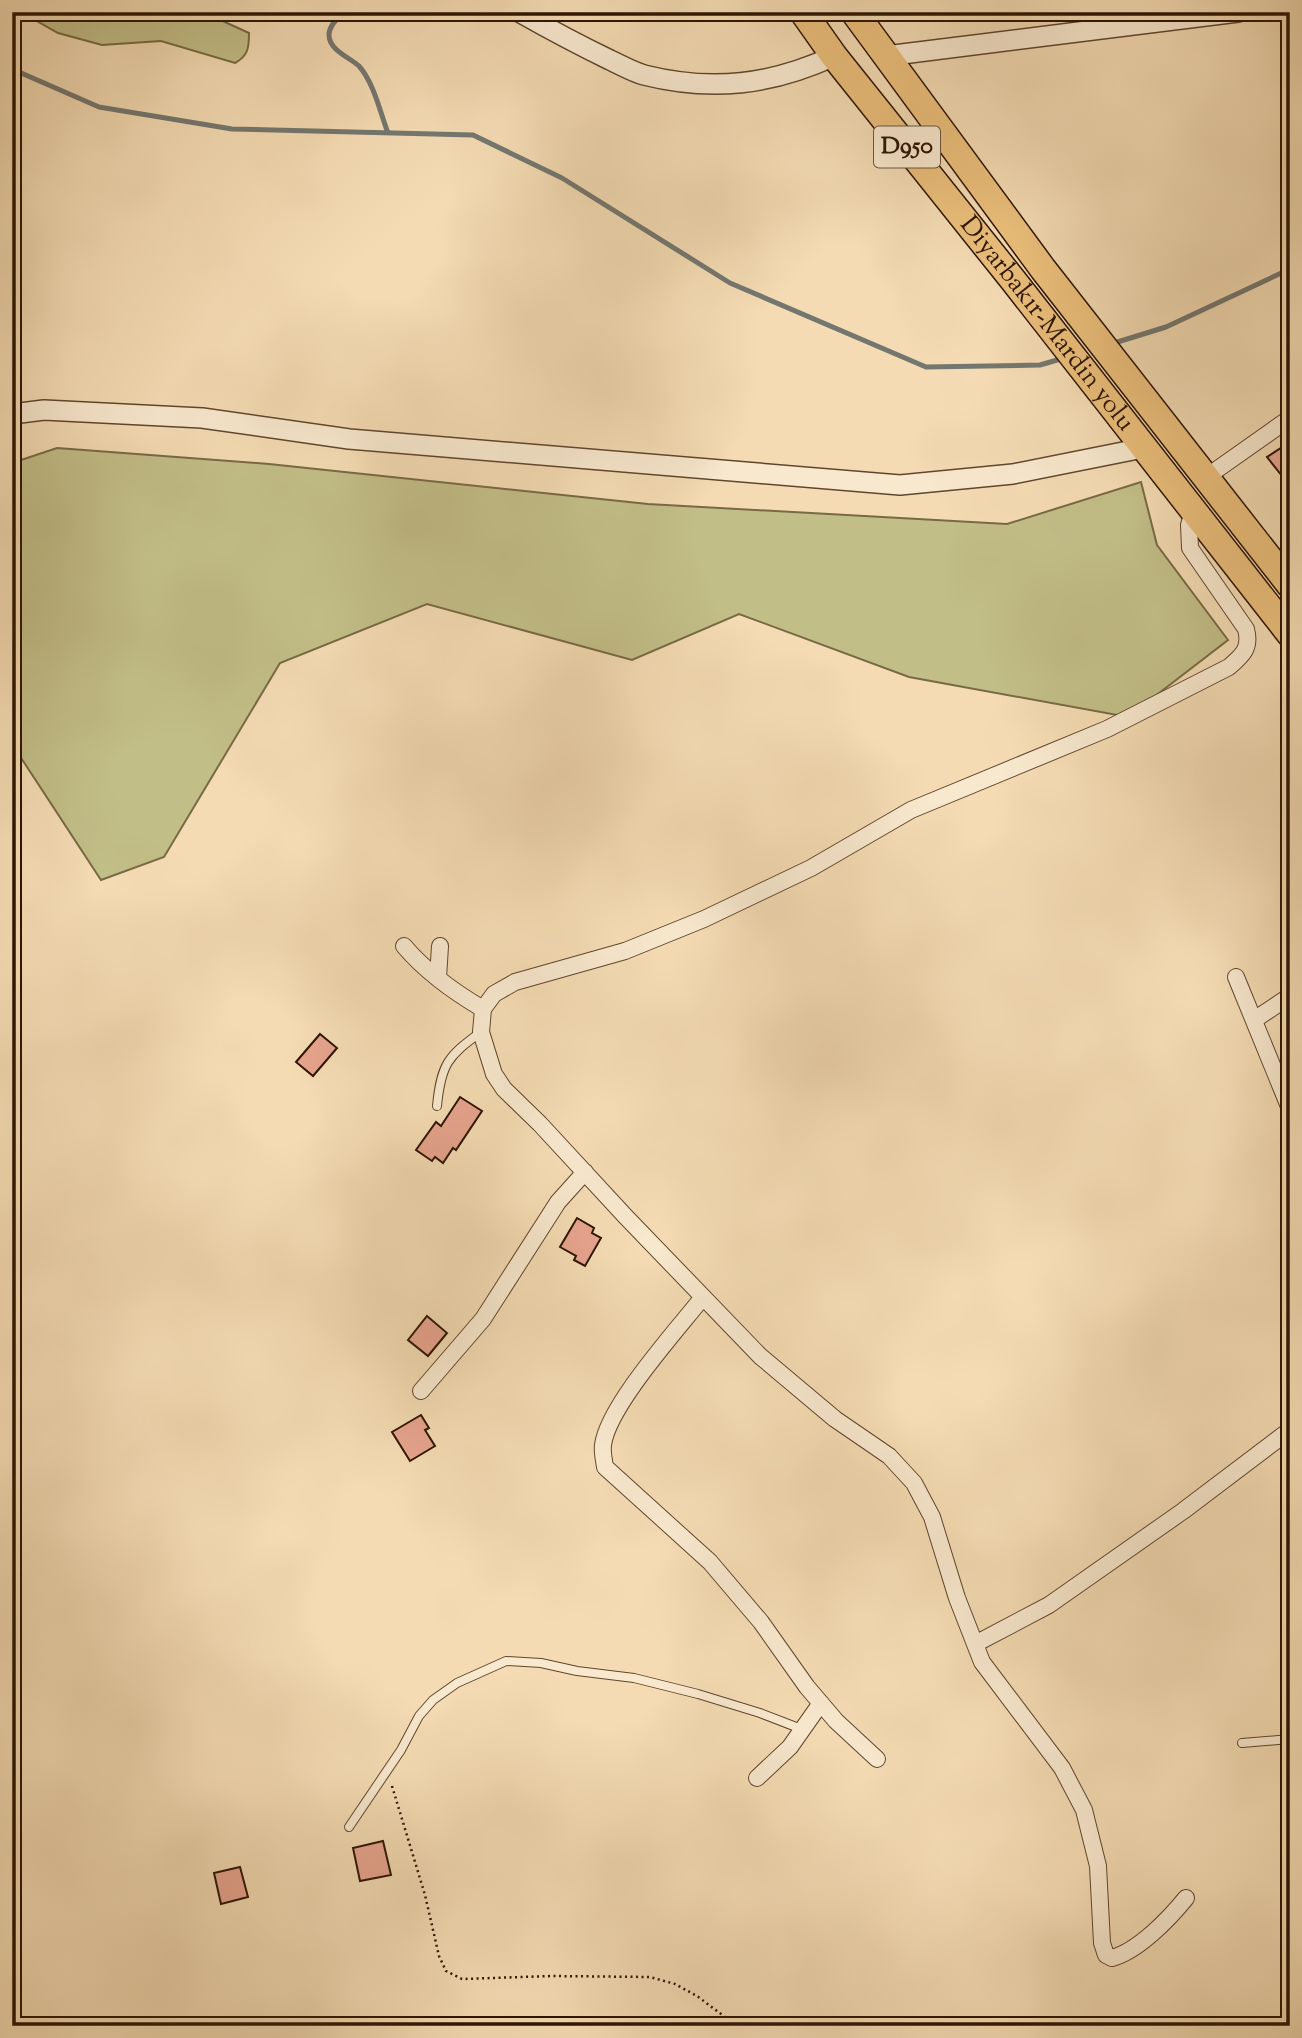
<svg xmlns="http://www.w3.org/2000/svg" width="1302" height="2038" font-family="'Sorts Mill Goudy',serif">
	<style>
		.green { fill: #c2be88; stroke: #786a44; stroke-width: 2 }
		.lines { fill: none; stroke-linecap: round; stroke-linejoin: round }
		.stream { stroke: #747770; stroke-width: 5 }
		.building { fill: #e7a48f; stroke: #2d1500; stroke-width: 2 }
		.service-casing { stroke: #5f462d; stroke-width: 10 }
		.minor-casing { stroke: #5f462d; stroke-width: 18 }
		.tertiary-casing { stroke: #5f462d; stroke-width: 22 }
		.trunk-casing { stroke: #2d1500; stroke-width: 29 }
		.path { stroke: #2d1500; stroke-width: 2.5; stroke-dasharray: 2 3.5; stroke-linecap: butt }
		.service { stroke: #f8e8ce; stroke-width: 8 }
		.minor { stroke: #f8e8ce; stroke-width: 16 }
		.tertiary { stroke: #f8e8ce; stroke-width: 19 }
		.trunk { stroke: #eabe7a; stroke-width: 26 }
		.labels { text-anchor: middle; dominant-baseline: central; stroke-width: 5; stroke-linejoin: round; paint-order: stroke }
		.shield { fill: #f8e8ce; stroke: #6a543e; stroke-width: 2 }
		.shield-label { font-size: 24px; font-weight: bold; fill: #2d1500 }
		.street-label { font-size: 26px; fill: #2d1500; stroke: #f8e8ce }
	</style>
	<rect width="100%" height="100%" fill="#f4dbb3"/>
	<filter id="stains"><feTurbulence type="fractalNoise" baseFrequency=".00286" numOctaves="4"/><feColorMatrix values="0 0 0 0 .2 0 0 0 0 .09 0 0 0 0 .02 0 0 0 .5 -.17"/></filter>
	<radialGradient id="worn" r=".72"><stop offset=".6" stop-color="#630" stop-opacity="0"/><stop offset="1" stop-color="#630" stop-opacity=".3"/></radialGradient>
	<!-- green -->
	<path class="green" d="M 21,12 L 203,12 L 249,33 C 249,48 248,56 235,63 L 161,41 L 102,45 L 58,33 Z
		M 57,448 L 269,464 L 648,504 L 1007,524 L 1141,482 L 1157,545 L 1228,640 L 1128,717 L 909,677 L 739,614 L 632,660 L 427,604 L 280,663 L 164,857 L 101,880 L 12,744 L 12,463 Z"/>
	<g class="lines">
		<!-- stream -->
		<path class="stream" d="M 344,12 C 338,19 329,25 329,35 C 329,50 349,57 359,66 C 374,83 380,112 388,133
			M 12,69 L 99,107 L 232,129 L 473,135 L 562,178 L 730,283 L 926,367 L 1040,365 L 1064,358
			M 1111,344 L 1166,327 L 1290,269"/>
	</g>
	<!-- building -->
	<path class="building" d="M 1290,442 L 1290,486 L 1267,457 Z
		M 320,1034 L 337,1048 L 313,1076 L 296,1062 Z
		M 460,1097 L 482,1111 L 456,1150 L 453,1148 L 443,1163 L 435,1157 L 432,1161 L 416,1150 L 436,1122 L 441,1126 Z
		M 577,1218 L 594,1228 L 592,1233 L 601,1238 L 585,1266 L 574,1260 L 576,1256 L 560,1247 Z
		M 427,1316 L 447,1333 L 428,1356 L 408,1340 Z
		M 421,1415 L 429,1428 L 425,1430 L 435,1446 L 410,1461 L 392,1432 Z
		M 383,1841 L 391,1875 L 360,1881 L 353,1848 Z
		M 240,1867 L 248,1897 L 221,1904 L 214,1873 Z"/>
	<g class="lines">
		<defs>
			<path id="service" d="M 437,1106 C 441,1064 448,1056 481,1032
				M 1242,1743 L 1290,1739
				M 349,1827 L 401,1750 L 419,1716 L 433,1700 L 457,1683 L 506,1661 L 541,1663 L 577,1671 L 634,1678 L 698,1694 L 760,1713 L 804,1730"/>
			<path id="minor" d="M 1205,478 L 1290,418
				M 404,946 C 426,972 454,992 483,1009
				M 1236,977 L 1290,1109
				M 438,978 L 440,946
				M 1254,1020 L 1290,996
				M 703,1297 C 677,1330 608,1406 603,1445 C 602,1452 604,1460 605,1467 L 710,1562 L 761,1622 L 807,1687 L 836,1721 L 877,1759
				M 421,1391 L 483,1319 L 558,1202 L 585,1172
				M 975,1644 L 1049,1605 L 1183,1511 L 1290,1430
				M 757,1778 L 790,1747 L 821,1703
				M 1186,1898 C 1169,1919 1138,1951 1112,1958 L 1106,1955 L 1102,1943 L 1098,1866 L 1084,1810 L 1062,1768 L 982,1662 L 957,1598 L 932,1517 L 914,1483 L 889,1456 L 835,1419 L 760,1356 L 626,1217 L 540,1124 L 504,1089 L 494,1074 L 481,1032 L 483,1009 L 494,994 L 515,982 L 625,951 L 704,919 L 811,868 L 911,810 L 1107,729 L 1229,667 C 1243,655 1251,648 1246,629 L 1190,548 L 1189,525 L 1193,512"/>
			<path id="tertiary" d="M 519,12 C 549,29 579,45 610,60 C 621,65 633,72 644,75 C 712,92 771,85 834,56
				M 886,56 L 1238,12
				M 12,414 L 44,410 L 202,418 L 349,439 L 900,485 L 1013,474 L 1143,448"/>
			<g id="trunk">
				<path id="s1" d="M 803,12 L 834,56 L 1013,280 L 1290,634"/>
				<path d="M 854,12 L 1043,269 L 1290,585"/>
			</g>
		</defs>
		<!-- service casing -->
		<use href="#service" class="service-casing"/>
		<!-- minor casing -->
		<use href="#minor" class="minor-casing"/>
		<!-- tertiary casing -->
		<use href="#tertiary" class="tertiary-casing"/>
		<!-- trunk casing -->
		<use href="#trunk" class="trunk-casing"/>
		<!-- path -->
		<path class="path" d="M 392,1786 L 425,1895 L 439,1956 L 446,1971 L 462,1979 L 552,1976 L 650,1977 L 675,1984 L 697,1996 L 737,2026"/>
		<!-- service -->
		<use href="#service" class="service"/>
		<!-- minor -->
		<use href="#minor" class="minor"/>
		<!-- tertiary -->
		<use href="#tertiary" class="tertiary"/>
		<!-- trunk -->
		<use href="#trunk" class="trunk"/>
	</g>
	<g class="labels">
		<!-- shield labels -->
		<rect class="shield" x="874" y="126.5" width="66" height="41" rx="5"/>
		<g class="shield-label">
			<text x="907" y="147">D950</text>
		</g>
		<!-- street labels -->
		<g class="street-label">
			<text stroke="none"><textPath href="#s1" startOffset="396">Diyarbakır-Mardin yolu</textPath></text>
		</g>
	</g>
	<!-- margin -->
	<rect width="1302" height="2038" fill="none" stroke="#f4dbb3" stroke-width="42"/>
	<rect x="14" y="14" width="1274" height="2010" fill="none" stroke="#2d1500" stroke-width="3.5"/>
	<rect x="21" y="21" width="1260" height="1996" fill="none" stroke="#2d1500" stroke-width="2"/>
	<rect width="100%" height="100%" filter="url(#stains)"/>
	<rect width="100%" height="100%" fill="url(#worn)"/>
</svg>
